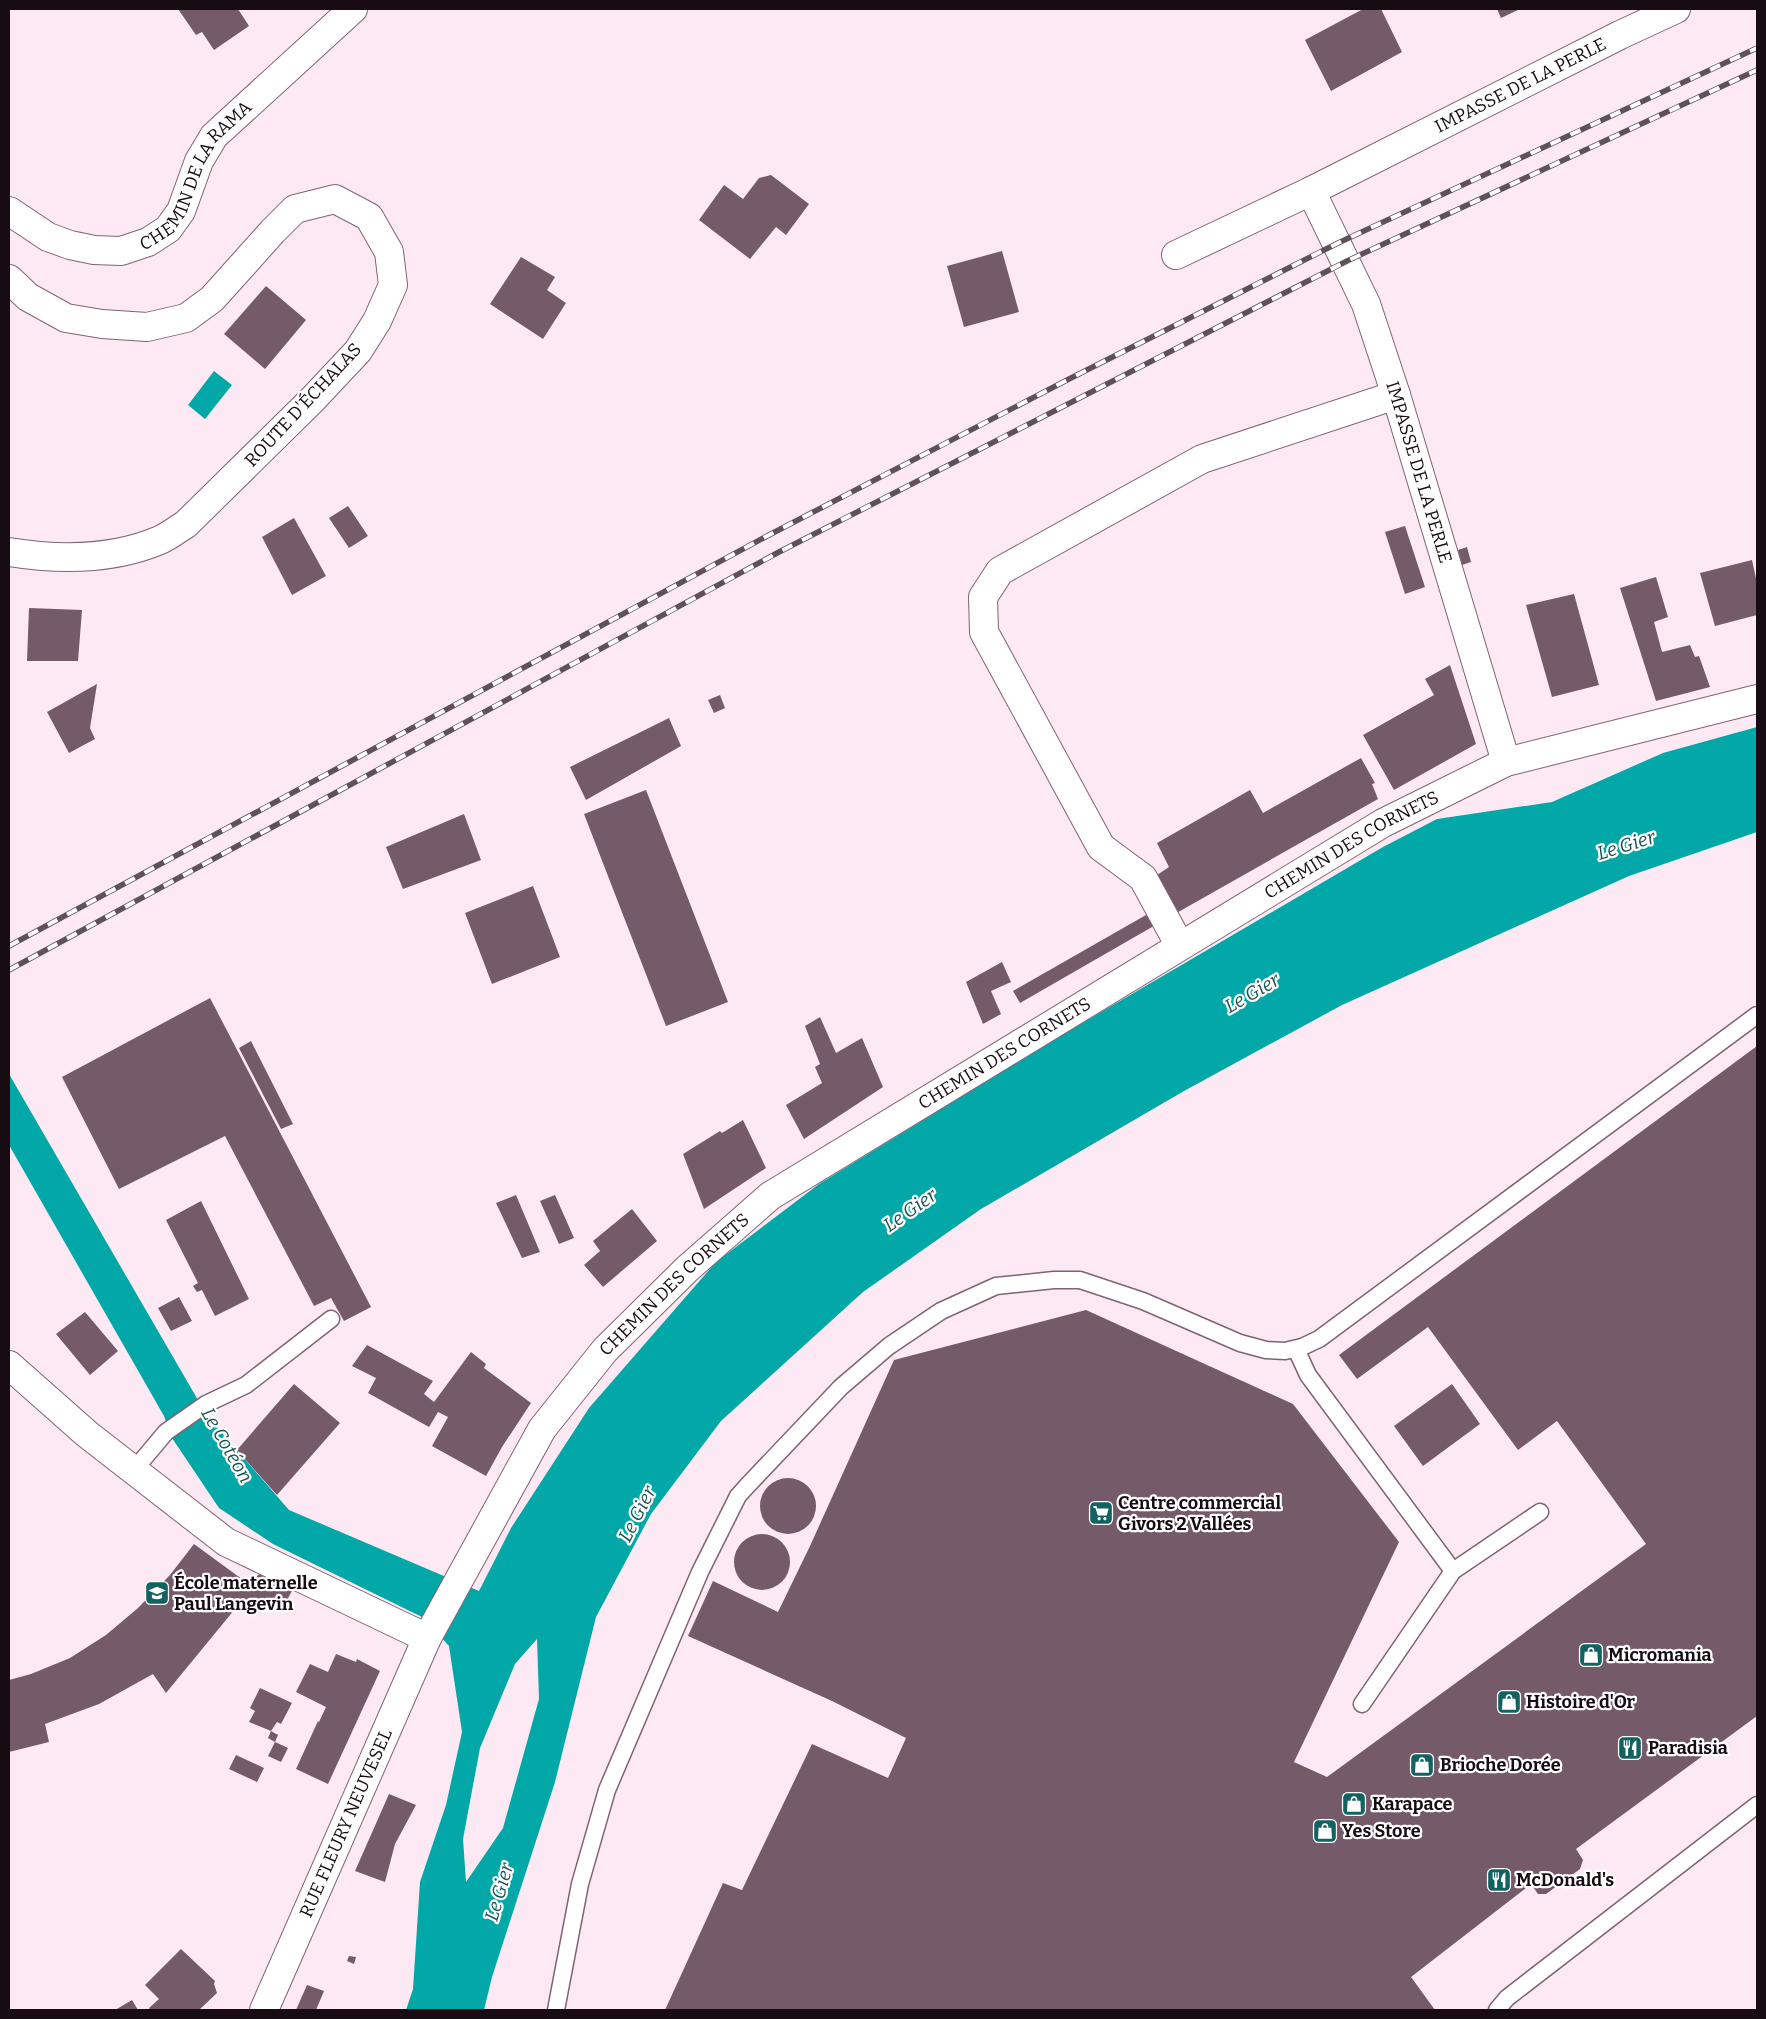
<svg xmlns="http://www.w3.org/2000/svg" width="1766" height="2019" font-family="Bitter,serif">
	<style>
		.water { fill: #02a8a7; fill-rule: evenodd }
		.building { fill: #755a69 }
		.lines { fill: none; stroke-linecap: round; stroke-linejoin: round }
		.lane-casing { stroke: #7f6372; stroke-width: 19 }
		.street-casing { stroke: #7f6372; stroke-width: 30 }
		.secondary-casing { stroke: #7f6372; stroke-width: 30 }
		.lane { stroke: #fff; stroke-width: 16 }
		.street { stroke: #fff; stroke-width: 28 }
		.secondary { stroke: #fff; stroke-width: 28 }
		.rail-casing { stroke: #5e5158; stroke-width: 5.5 }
		.rail { stroke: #fff; stroke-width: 4; stroke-dasharray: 11; stroke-linecap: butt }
		.labels { text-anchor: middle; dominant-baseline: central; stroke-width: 4.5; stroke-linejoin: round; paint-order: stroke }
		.street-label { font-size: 18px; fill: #170c12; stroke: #fff }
		.poi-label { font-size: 18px; font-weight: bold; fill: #170c12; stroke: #fff; text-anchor: start }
		.water-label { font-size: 19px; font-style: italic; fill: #1b5352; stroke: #fff }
	</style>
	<rect width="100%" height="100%" fill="#fde9f3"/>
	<!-- water -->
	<path class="water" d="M 214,371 L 232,385 L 205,419 L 188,405 Z
		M 1757,727 L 1757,832 L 1629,876 L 1342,1005 L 1184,1091 L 981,1209 L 863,1292 L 721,1421 L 651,1514 L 596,1617 L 555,1782 L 492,1977 L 484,2010 L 406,2010 L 413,1989 L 420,1882 L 446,1805 L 462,1732 L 449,1646 L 422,1617 L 273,1544 L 219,1508 L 172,1438 L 164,1416 L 9,1145 L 9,1074 L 198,1400 L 210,1419 L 289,1510 L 479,1591 L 511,1528 L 589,1408 L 716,1262 L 819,1184 L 1067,1032 L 1383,847 L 1437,819 L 1552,802 L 1663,753 ZM 537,1639 L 539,1699 L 503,1828 L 466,1882 L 463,1839 L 480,1748 L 515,1664 Z"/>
	<!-- building -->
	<path class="building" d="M 178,9 L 238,9 L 249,26 L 214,50 L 202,32 L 196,35 Z
		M 1363,9 L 1381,9 L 1402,52 L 1331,91 L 1305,40 Z
		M 1497,9 L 1520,9 L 1501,18 Z
		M 771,175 L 809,204 L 786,235 L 776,227 L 750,259 L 699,220 L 724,185 L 743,199 L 759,178 Z
		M 1002,251 L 1019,312 L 964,327 L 947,266 Z
		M 521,257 L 555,277 L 547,290 L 566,303 L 543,339 L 490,304 Z
		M 266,286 L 306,320 L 265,369 L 224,334 Z
		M 348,506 L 368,536 L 349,548 L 329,518 Z
		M 294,518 L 326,576 L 292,595 L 262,537 Z
		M 1405,526 L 1425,587 L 1405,594 L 1385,532 Z
		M 1467,547 L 1471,562 L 1462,565 L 1458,550 Z
		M 1752,560 L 1757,583 L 1757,615 L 1715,626 L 1700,573 Z
		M 1656,577 L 1668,617 L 1654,622 L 1662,652 L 1690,645 L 1695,657 L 1699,656 L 1710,687 L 1656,701 L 1620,588 Z
		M 1574,594 L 1599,685 L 1552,697 L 1526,605 Z
		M 29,608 L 82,610 L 78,661 L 27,661 Z
		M 1450,665 L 1476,744 L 1394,790 L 1363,735 L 1434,695 L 1425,679 Z
		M 97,684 L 90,728 L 95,739 L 69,753 L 47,712 Z
		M 720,695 L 725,708 L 714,713 L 708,700 Z
		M 669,718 L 681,746 L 586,800 L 570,767 Z
		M 1361,758 L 1375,783 L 1372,784 L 1378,799 L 1173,915 L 1154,877 L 1169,867 L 1157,843 L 1250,790 L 1263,813 Z
		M 646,790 L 728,1002 L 666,1026 L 584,814 Z
		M 464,814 L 481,860 L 403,889 L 386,847 Z
		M 533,886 L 560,957 L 492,984 L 465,913 Z
		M 1153,911 L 1159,923 L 1020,1003 L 1013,991 Z
		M 1002,962 L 1011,982 L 991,991 L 1001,1014 L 983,1024 L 966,982 Z
		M 210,998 L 371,1307 L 344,1321 L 331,1298 L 314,1306 L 225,1136 L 119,1189 L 62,1077 Z
		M 820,1017 L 836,1053 L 862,1038 L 883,1087 L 804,1139 L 786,1105 L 822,1083 L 815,1067 L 820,1064 L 805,1026 Z
		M 251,1041 L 293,1124 L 281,1129 L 239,1048 Z
		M 1757,1046 L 1757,1716 L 1576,1849 L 1583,1860 L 1580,1869 L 1546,1894 L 1538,1894 L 1531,1884 L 1411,1977 L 1435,2010 L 665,2010 L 723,1883 L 742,1890 L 812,1744 L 888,1778 L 906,1738 L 832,1701 L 688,1636 L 713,1581 L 778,1612 L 810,1546 L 894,1360 L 1086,1310 L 1293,1404 L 1399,1542 L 1294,1762 L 1327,1777 L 1646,1544 L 1557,1421 L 1518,1450 L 1428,1327 L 1357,1379 L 1339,1355 Z
		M 743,1120 L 766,1168 L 704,1209 L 683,1154 L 720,1131 L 722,1133 Z
		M 516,1195 L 540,1252 L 522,1258 L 496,1203 Z
		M 555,1195 L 574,1238 L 559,1244 L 540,1201 Z
		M 201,1201 L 249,1299 L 215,1316 L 202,1290 L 197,1292 L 193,1286 L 198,1283 L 166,1220 Z
		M 632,1209 L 657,1241 L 603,1287 L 584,1265 L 600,1251 L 593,1241 Z
		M 179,1297 L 192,1321 L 171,1331 L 158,1308 Z
		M 85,1312 L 118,1351 L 90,1375 L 56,1334 Z
		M 367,1345 L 433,1381 L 424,1394 L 434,1402 L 471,1352 L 486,1364 L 484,1368 L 531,1403 L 502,1447 L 486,1476 L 432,1446 L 448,1417 L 438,1412 L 429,1427 L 368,1393 L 376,1378 L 352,1366 Z
		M 294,1384 L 340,1423 L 277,1495 L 237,1450 Z
		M 1452,1384 L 1480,1424 L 1423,1466 L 1394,1426 Z
		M760 1506a28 28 0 1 1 56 0a28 28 0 1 1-56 0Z
		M734 1562a28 28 0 1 1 56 0a28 28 0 1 1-56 0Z
		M 194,1544 L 250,1585 L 259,1574 L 292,1591 L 283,1607 L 268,1600 L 258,1609 L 244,1598 L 166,1693 L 153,1674 L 99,1704 L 45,1724 L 49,1742 L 9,1752 L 9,1680 L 31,1674 L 70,1658 L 106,1635 L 138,1608 L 170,1575 Z
		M 336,1654 L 356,1662 L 357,1659 L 380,1671 L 328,1784 L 296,1769 L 318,1721 L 319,1722 L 326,1707 L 296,1692 L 310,1664 L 328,1672 Z
		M 260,1688 L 292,1703 L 281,1724 L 277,1722 L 271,1731 L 249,1722 L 255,1711 L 250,1708 Z
		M 271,1731 L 278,1735 L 275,1742 L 268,1738 Z
		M 275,1742 L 288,1748 L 281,1762 L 268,1756 Z
		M 236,1755 L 264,1768 L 257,1782 L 229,1769 Z
		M 389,1794 L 416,1805 L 395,1844 L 385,1882 L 355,1871 Z
		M 181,1949 L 215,1981 L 214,1984 L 217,1993 L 199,2010 L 150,2010 L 149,2008 L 159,1999 L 145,1985 Z
		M 349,1956 L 356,1957 L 354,1964 L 347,1961 Z
		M 307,1985 L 324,1991 L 316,2010 L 296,2010 Z
		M 132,2000 L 138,2010 L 115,2010 Z"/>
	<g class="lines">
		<defs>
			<path id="lane" d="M 1296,1349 L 1308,1375 L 1453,1571 L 1362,1704
				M 134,1470 L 166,1432 L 206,1404 L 246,1385 L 331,1319
				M 1453,1571 L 1540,1512
				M 556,2010 L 580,1884 L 607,1790 L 700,1572 L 738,1496 L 747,1486 L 841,1387 L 889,1346 L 941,1311 L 996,1286 L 1054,1280 L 1080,1280 L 1143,1301 L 1240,1343 L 1266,1350 L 1285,1351 L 1302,1347 L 1319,1339 L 1757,1015
				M 1497,2010 L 1507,1998 L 1757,1805"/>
			<g id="street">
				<path id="s1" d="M 1311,191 L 1366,304 L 1396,395 L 1506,762"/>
				<path id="s2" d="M 9,211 L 48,237 L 70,245 L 94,250 L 121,251 L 148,242 L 168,229 L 181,211 L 199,161 L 214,136 L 353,9"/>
				<path id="s3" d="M 1176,255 L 1311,191 L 1620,35 L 1676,9"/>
				<path d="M 1180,946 L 1143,878 L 1101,847 L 984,632 L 983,597 L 1000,571 L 1202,459 L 1396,395"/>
				<path d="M 9,1365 L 87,1434 L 226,1542 L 427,1638"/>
				<path id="s4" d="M 264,2010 L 427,1638 L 542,1429 L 605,1350 L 687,1269 L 770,1196 L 1383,823 L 1506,762 L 1757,699"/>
			</g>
			<path id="secondary" d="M 9,279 L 28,297 L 66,318 L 102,324 L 147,327 L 186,318 L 212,299 L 273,231 L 295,209 L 335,199 L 369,217 L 389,252 L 393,285 L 377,321 L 358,351 L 313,399 L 186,524 C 178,529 169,536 160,540 C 113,560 58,560 9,552"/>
		</defs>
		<!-- lane casing -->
		<use href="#lane" class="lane-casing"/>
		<!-- street casing -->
		<use href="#street" class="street-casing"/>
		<!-- secondary casing -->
		<use href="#secondary" class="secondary-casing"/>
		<!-- lane -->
		<use href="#lane" class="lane"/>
		<!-- street -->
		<use href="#street" class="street"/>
		<!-- secondary -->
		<use href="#secondary" class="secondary"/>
		<defs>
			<path id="rail" d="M 9,946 L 769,535 L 1069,379 L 1338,243 L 1757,48
				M 9,970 L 779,552 L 1347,261 L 1757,70"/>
		</defs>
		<!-- rail casing -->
		<use href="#rail" class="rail-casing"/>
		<!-- rail -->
		<use href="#rail" class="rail"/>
	</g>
	<!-- icons -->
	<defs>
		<symbol id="supermarket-square" viewBox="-11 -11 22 22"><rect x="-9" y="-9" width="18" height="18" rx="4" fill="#126262" stroke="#fff"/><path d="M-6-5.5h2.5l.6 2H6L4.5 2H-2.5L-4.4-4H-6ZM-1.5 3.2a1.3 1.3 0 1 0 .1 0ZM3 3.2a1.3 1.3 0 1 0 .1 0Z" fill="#fff"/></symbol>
		<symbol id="school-square" viewBox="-11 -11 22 22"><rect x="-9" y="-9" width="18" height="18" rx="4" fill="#126262" stroke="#fff"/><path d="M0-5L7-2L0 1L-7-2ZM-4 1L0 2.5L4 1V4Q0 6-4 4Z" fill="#fff"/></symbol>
		<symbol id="shop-square" viewBox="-11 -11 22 22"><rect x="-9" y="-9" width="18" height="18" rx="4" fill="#126262" stroke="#fff"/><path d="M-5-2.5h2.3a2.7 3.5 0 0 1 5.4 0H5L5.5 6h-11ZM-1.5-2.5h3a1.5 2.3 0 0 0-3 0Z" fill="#fff"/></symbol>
		<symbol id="restaurant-square" viewBox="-11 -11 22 22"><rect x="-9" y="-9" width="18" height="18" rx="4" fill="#126262" stroke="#fff"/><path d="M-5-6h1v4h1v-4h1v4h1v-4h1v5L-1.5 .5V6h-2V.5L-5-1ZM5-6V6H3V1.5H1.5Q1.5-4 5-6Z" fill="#fff"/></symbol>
	</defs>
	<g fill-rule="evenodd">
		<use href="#supermarket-square" x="1087" y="1499" width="28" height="28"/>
		<use href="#school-square" x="143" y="1579" width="28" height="28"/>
		<use href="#shop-square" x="1577" y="1641" width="28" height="28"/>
		<use href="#shop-square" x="1495" y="1688" width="28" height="28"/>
		<use href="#restaurant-square" x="1616" y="1734" width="28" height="28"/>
		<use href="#shop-square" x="1408" y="1751" width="28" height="28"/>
		<use href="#shop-square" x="1340" y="1790" width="28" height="28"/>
		<use href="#shop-square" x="1311" y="1817" width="28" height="28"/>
		<use href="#restaurant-square" x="1485" y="1866" width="28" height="28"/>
	</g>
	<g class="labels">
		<!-- street labels -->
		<g class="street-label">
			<text stroke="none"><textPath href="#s3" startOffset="384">IMPASSE DE LA PERLE</textPath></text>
			<text stroke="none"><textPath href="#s2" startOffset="234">CHEMIN DE LA RAMA</textPath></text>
			<text transform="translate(303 405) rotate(-47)">ROUTE D'ÉCHALAS</text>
			<text stroke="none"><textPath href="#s1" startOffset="302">IMPASSE DE LA PERLE</textPath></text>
			<text stroke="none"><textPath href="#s4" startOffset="1651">CHEMIN DES CORNETS</textPath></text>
			<text stroke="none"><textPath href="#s4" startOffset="1246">CHEMIN DES CORNETS</textPath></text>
			<text stroke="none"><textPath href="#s4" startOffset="841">CHEMIN DES CORNETS</textPath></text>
			<text stroke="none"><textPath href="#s4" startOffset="204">RUE FLEURY NEUVESEL</textPath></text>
		</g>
		<!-- poi labels -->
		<g class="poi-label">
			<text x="1118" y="1503">Centre commercial<tspan x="1118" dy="21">Givors 2 Vallées</tspan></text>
			<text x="174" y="1583">École maternelle<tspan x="174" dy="21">Paul Langevin</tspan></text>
			<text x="1608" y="1655">Micromania</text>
			<text x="1526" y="1702">Histoire d'Or</text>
			<text x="1648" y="1748">Paradisia</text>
			<text x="1440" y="1765">Brioche Dorée</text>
			<text x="1372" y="1804">Karapace</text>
			<text x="1342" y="1831">Yes Store</text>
			<text x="1516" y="1880">McDonald's</text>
		</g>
		<!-- water labels -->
		<g class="water-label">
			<text transform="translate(1626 845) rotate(-17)">Le Gier</text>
			<text transform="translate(1252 993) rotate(-30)">Le Gier</text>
			<text transform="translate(910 1210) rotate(-35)">Le Gier</text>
			<text transform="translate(227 1445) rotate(60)">Le Cotéon</text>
			<text transform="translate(637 1514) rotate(-63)">Le Gier</text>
			<text transform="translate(499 1892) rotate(-74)">Le Gier</text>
		</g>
	</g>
	<!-- border -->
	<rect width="1766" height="2019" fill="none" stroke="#170c12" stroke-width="20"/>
</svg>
